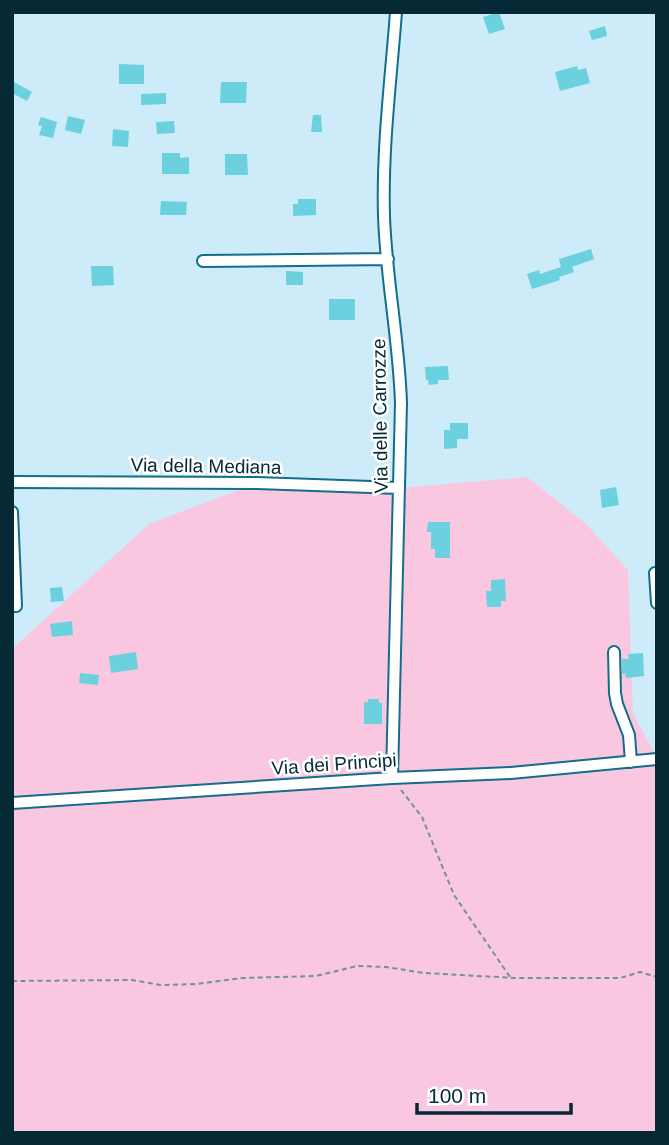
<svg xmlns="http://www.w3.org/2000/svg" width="669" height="1145" font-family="Helvetica,sans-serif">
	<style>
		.green { fill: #fac7e1 }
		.building { fill: #6bd1de }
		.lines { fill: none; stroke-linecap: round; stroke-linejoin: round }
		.minor-casing { stroke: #136d8b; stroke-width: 14 }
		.path { stroke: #70919e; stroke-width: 2; stroke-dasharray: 5 3.5; stroke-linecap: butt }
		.minor { stroke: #fff; stroke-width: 10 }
		.labels { text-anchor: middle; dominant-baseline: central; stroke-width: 5; stroke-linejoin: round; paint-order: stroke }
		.street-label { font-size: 19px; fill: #062936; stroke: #fff }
	</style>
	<rect width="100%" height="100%" fill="#cdebf9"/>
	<!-- green -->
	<path class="green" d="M 527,477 L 585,523 L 628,570 L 633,713 L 657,759 L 657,1133 L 12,1133 L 12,649 L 149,524 L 257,483 L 399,488 Z"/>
	<!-- building -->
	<path class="building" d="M 499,12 L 505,29 L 489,34 L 483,17 Z
		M 605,26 L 607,36 L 592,40 L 589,31 Z
		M 119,64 L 144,65 L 144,84 L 119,84 Z
		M 577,66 L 578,70 L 586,68 L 590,83 L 560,91 L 555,72 Z
		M 12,81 L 32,92 L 27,101 L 12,93 Z
		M 221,82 L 247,82 L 246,103 L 220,103 Z
		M 166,93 L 166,104 L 141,105 L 141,94 Z
		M 313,115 L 321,115 L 322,132 L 311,132 Z
		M 68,116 L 85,120 L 81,134 L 65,130 Z
		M 41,117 L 57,122 L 53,138 L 39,135 L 42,126 L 38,125 Z
		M 174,121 L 175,133 L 157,134 L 156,122 Z
		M 113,129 L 129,131 L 128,147 L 112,146 Z
		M 162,153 L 180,153 L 180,158 L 189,157 L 189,174 L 162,174 Z
		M 225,154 L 247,154 L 248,175 L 225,175 Z
		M 298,199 L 316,199 L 316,215 L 293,216 L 293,204 L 298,204 Z
		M 161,201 L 187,202 L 186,215 L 160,215 Z
		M 591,249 L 594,259 L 572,267 L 574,272 L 559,277 L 560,280 L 532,289 L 527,274 L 539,270 L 540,274 L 561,267 L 559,259 Z
		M 91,266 L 113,266 L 114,285 L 92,286 Z
		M 286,271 L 303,272 L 303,285 L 286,285 Z
		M 329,299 L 355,299 L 355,320 L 329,320 Z
		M 448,366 L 449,380 L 438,380 L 438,384 L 429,385 L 428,380 L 426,380 L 425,367 Z
		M 450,423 L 468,423 L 468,439 L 457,439 L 457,448 L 444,449 L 444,430 L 450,430 Z
		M 616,487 L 619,505 L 602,508 L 600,490 Z
		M 428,522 L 450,522 L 450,558 L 435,558 L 435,549 L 431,549 L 431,532 L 427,532 Z
		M 505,579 L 506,601 L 501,601 L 501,607 L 487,607 L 486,591 L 491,591 L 491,580 Z
		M 62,587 L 64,601 L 51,602 L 50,588 Z
		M 72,621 L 73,635 L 52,637 L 50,624 Z
		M 136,652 L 138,669 L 111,673 L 109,656 Z
		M 643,653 L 644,676 L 626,678 L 625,673 L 622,674 L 622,659 L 629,659 L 628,654 Z
		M 80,673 L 99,675 L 98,685 L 79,683 Z
		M 368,699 L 379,699 L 379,703 L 382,703 L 382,724 L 364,724 L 364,702 L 368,702 Z"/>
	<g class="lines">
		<defs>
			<path id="minor" d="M 203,261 L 388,259
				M 12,482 L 257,483 L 399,488
				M 12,512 L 16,606
				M 655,573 L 657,603
				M 614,652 L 615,693 L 617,704 L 629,735 L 631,762
				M 392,778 L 401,403 C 399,340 386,278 384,216 C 382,148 391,79 396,12
				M 12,803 L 392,778 L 511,773 L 657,759"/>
		</defs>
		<!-- minor casing -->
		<use href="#minor" class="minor-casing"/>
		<!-- path -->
		<path class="path" d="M 401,790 L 422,817 L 454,895 L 510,977
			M 12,981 L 132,980 L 161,985 L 196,984 L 242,978 L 316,976 L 357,966 L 386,967 L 424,973 L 515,978 L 620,978 L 640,972 L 657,977"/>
		<!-- minor -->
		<use href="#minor" class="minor"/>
	</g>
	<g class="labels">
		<!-- street labels -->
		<g class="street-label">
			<text transform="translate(380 416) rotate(-91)">Via delle Carrozze</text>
			<text transform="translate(206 466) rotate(1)">Via della Mediana</text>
			<text transform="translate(334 764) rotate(-4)">Via dei Principi</text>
		</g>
	</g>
	<!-- border -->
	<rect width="669" height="1145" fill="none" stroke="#062936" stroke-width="28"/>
	<!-- scale -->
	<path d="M417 1103v10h154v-10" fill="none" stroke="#062936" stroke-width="3.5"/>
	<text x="428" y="1103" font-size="21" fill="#062936" stroke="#ffffff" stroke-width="5" paint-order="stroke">100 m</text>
</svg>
